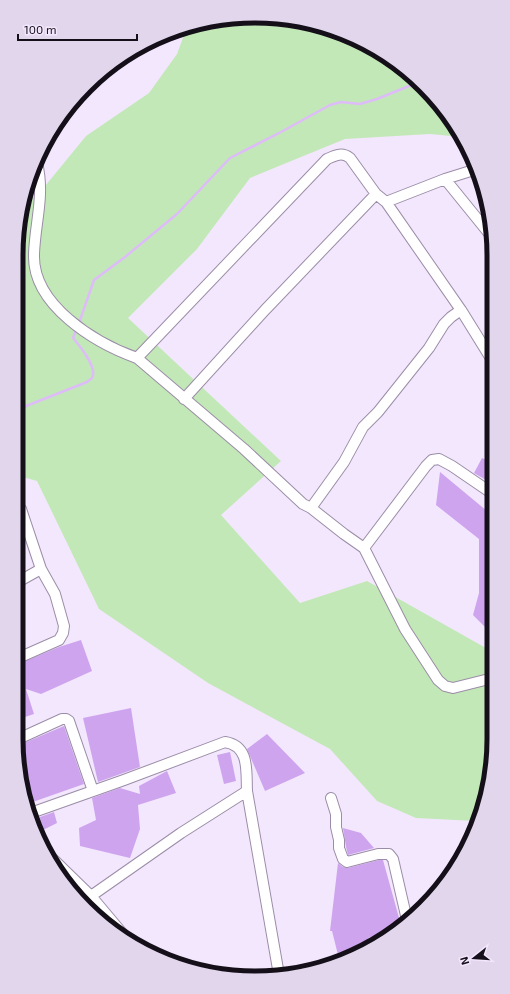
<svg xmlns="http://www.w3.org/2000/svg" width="510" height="994" font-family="'Exo 2',sans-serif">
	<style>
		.green { fill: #c3e8b7 }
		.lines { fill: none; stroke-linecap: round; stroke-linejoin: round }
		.stream { stroke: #debcf9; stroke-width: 2.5 }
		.building { fill: #cea4ef }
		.minor-casing { stroke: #9b8da7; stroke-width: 12 }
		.minor { stroke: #fff; stroke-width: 10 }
		.rim { fill: none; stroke: #140f18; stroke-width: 5 }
	</style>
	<rect width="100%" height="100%" fill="#f3e7fe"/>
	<!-- green -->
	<path class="green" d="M 271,17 L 361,41 L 413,75 L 454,122 L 462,137 L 430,134 L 345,139 L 250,178 L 197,249 L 128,318 L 281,461 L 221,515 L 300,603 L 367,581 L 493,652 L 493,754 L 476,821 L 416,818 L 377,801 L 330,749 L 208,683 L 99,609 L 37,481 L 16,475 L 17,240 L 26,203 L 41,191 L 86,136 L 149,93 L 177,54 L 187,27 Z"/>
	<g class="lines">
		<!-- stream -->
		<path class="stream" d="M 79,323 L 94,280 L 125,257 L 177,214 L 230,158 L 281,132 L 330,105 L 341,102 L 360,104 L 377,99 L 419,82
			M 16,410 L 87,382 C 87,382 92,378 92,378 C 98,368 79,345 73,338 L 77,328"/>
	</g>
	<!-- building -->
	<path class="building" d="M 482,458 L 493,463 L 493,484 L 474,473 Z
		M 440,472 L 493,516 L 493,629 L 487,629 L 473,615 L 479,593 L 479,539 L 436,505 Z
		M 81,640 L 92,671 L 41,694 L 26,689 L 34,714 L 16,720 L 16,665 L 59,647 Z
		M 131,708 L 140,767 L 98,782 L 83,718 Z
		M 64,726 L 84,784 L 27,804 L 17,746 Z
		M 267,734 L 305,773 L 265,791 L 247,749 Z
		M 230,752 L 236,781 L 224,784 L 217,755 Z
		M 167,771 L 176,793 L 138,805 L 140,829 L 130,858 L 80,846 L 79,828 L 96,820 L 92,798 L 120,788 L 140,794 L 139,786 Z
		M 54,812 L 57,823 L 41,831 L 40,817 Z
		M 343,828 L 361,833 L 374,848 L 348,855 L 346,847 Z
		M 379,860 L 383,860 L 401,925 L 393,930 L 368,938 L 372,945 L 360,953 L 339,959 L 332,931 L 330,931 L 338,863 L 343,867 L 348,868 Z"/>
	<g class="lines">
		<defs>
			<path id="minor" d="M 37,163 C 45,195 35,223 34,254 C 32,305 95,343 137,358 L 244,449 L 303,504 L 311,508 L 344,534 L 364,548 L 405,629 L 438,680 L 445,686 L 453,688 L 493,678
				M 445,179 L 492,237
				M 386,202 L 445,179 L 477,169
				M 137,358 L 327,159 C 336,155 342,152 350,158 L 376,194
				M 184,399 L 265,310 L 376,194 L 386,202 L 461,310 L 492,360
				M 311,508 L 344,462 L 363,427 L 378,412 L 429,348 L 444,324 L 451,317 L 461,310
				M 364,548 L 426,466 L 432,460 L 439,459 L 452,466 L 493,494
				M 16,583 L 41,569
				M 16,659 L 59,640 L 63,633 L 64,626 L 55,594 L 41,569 L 21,509 L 16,506
				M 16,740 L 62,719 L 66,719 L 69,721 L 93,791
				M 331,798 L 336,814 L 336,827 L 339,840 L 339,848 L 343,859 L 347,862 L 378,854 L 389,854 L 393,859 L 407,920
				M 28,814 L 124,780 L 225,742 C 250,746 246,771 247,791 L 279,975
				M 51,857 L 91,896 L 128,940
				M 91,896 L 181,833 L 247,791"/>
		</defs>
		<!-- minor casing -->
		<use href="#minor" class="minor-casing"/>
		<!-- minor -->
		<use href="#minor" class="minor"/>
	</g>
	<!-- crop -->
	<path d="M0 0H510V994H0ZM255 23H255A232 232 0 0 1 487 255V739A232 232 0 0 1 255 971H255A232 232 0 0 1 23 739V255A232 232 0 0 1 255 23Z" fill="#e1d6ec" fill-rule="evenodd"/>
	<path class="rim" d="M255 23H255A232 232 0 0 1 487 255V739A232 232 0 0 1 255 971H255A232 232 0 0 1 23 739V255A232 232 0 0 1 255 23Z"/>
	<!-- north arrow -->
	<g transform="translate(474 958) rotate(253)" stroke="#f3e7fe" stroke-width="3" paint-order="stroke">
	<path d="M0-3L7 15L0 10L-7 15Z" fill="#140f18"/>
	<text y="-6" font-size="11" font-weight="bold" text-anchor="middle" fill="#140f18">N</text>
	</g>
	<!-- scale -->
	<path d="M18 34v6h119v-6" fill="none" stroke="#140f18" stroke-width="2"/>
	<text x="24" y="34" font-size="12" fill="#140f18" stroke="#f3e7fe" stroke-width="3" paint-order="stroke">100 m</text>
</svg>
